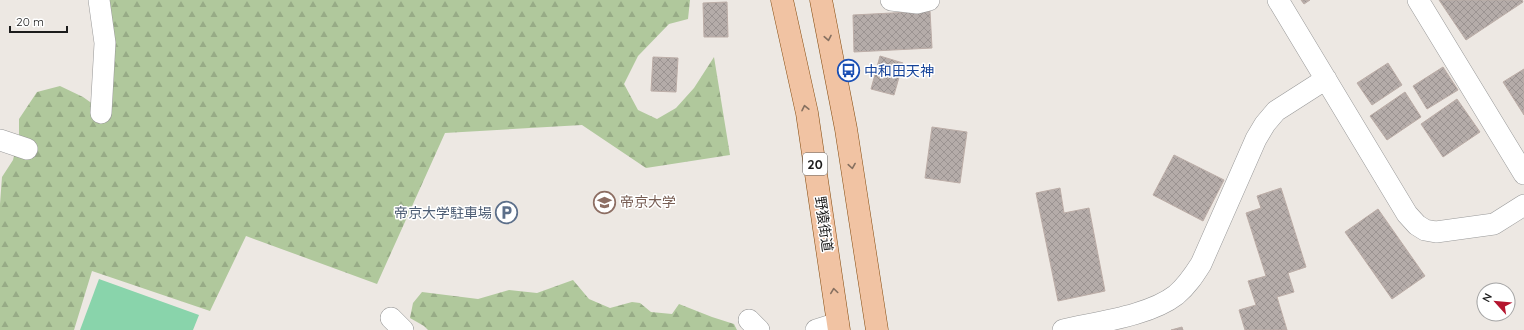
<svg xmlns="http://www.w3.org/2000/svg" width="1524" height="330" font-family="Quicksand,'Noto Sans JP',sans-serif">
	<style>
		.forest { fill: url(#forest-firs) }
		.pitch { fill: #89d4ab }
		.building { fill: url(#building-cross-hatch); stroke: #bcada7 }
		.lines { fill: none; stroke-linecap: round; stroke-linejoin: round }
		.minor-casing { stroke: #999; stroke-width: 22 }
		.major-casing { stroke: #854b0f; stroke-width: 23 }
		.minor { stroke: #fff; stroke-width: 21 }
		.major { stroke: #f1c3a3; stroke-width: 22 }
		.oneway { stroke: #867060 }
		.labels { text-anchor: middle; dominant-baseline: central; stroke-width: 3; stroke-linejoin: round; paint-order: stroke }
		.shield { fill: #fff; stroke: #606060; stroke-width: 1 }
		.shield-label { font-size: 13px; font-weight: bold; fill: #1c1c1c }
		.transit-label { font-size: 14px; fill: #164399; stroke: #fff; text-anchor: start }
		.education-label { font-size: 14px; fill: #785e54; stroke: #fff; text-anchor: start }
		.service-label { font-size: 14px; fill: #4e5e75; stroke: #fff; text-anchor: end }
		.street-label { font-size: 14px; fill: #1c1c1c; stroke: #fff }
	</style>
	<defs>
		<pattern id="forest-firs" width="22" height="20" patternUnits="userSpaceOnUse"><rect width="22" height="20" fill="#b0c89c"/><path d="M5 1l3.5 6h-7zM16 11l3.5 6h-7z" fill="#97ab86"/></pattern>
		<pattern id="building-cross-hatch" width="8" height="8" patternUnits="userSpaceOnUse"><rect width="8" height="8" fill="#b5aca9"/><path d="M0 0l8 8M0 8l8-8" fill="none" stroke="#9b9391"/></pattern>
	</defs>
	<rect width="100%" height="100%" fill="#ede8e3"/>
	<!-- forest -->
	<path class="forest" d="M 105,0 L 690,0 L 688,19 L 669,24 L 638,56 L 624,84 L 638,110 L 657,119 L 676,108 L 694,88 L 714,57 L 730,155 L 646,168 L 582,125 L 445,133 L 377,284 L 246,236 L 210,311 L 92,271 L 74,330 L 0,330 L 0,204 L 2,177 L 13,160 L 19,135 L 19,119 L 37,92 L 60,86 L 83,97 L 107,114 Z
		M 573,280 L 589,299 L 610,308 L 632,302 L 640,303 L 651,312 L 672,314 L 679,304 L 712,317 L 734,324 L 737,330 L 428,330 L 424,326 L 410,318 L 413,303 L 422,292 L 478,299 L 509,290 L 537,293 Z"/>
	<!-- pitch -->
	<path class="pitch" d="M 99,279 L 199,315 L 193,330 L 80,330 Z"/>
	<!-- building -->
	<path class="building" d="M 1301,0 L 1310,0 L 1304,4 Z
		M 1439,0 L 1522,0 L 1523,2 L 1466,40 Z
		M 727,2 L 728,37 L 704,37 L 703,3 Z
		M 930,11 L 932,48 L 854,52 L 853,15 Z
		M 880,56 L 903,63 L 894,95 L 871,89 Z
		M 653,57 L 678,58 L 676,92 L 651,91 Z
		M 1388,63 L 1402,85 L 1372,105 L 1357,83 Z
		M 1443,67 L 1458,90 L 1427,109 L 1413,86 Z
		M 1524,69 L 1524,115 L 1503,82 Z
		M 1405,92 L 1421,117 L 1387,140 L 1370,116 Z
		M 1457,99 L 1480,132 L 1443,157 L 1421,124 Z
		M 932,127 L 967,132 L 960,183 L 925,178 Z
		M 1174,155 L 1224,180 L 1203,221 L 1153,195 Z
		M 1060,188 L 1064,213 L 1089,208 L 1105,291 L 1058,301 L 1036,193 Z
		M 1281,188 L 1306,267 L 1288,273 L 1294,292 L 1277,297 L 1287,330 L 1245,330 L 1239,310 L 1256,305 L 1248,281 L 1266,276 L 1246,213 L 1261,208 L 1257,196 Z
		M 1378,209 L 1425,276 L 1392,299 L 1345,232 Z
		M 1182,327 L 1183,330 L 1171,330 Z"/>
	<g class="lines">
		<defs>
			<path id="minor" d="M 99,0 L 105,43 L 101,113
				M 891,0 L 917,3 L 929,0
				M 1278,0 L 1407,214 L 1417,225 L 1425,230 L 1436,232 L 1494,224 L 1524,205
				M 1418,0 L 1524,174
				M 0,140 L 27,149
				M 391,318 L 403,330
				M 749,320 L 759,330
				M 816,330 L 838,323
				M 1063,330 C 1097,322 1149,316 1176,295 C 1187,286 1194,275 1201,264 L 1256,139 L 1265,124 L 1276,111 L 1326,79"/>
			<path id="major" d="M 782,0 L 807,113 L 839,330
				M 821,0 L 846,129 L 877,330"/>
		</defs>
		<!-- minor casing -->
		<use href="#minor" class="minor-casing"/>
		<!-- major casing -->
		<use href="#major" class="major-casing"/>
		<!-- minor -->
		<use href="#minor" class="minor"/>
		<!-- major -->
		<use href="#major" class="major"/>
	</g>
	<!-- one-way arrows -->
	<defs><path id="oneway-chevron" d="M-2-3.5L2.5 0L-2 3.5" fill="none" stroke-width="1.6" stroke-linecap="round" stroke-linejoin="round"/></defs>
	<g class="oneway">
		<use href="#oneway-chevron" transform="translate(828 38) rotate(79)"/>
		<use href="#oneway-chevron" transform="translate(805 108) rotate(-102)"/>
		<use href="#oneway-chevron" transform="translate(852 166) rotate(81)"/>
		<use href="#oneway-chevron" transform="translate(834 291) rotate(-98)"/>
	</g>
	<!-- icons -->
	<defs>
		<symbol id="bus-ring" viewBox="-11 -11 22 22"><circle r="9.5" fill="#fff" stroke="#1a4fb4" stroke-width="1.5"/><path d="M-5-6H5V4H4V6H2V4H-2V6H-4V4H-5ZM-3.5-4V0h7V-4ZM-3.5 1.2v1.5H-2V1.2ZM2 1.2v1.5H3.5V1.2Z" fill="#1a4fb4"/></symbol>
		<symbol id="university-ring" viewBox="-11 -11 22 22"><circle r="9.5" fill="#fff" stroke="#8d6e63" stroke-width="1.5"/><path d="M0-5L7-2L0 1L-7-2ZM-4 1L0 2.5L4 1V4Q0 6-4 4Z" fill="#8d6e63"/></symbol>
		<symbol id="parking-ring" viewBox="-11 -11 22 22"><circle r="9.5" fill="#fff" stroke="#5c6f8a" stroke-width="1.5"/><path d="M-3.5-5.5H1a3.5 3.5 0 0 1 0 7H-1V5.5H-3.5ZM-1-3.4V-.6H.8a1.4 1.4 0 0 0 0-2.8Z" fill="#5c6f8a"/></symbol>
	</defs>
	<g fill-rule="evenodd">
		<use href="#bus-ring" x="836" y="58" width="25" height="25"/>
		<use href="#university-ring" x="592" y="190" width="25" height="25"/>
		<use href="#parking-ring" x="494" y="200" width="25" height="25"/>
	</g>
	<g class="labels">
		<!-- shield labels -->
		<rect class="shield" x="803" y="153" width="24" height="22" rx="3"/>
		<g class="shield-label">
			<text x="815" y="164">20</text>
		</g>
		<!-- transit labels -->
		<g class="transit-label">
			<text x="864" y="71">中和田天神</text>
		</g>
		<!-- education labels -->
		<g class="education-label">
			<text x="620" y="202">帝京大学</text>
		</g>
		<!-- service labels -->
		<g class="service-label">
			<text x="492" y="213">帝京大学駐車場</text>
		</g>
		<!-- street labels -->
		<g class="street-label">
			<text transform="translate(824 224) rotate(82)">野猿街道</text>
		</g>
	</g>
	<!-- north arrow -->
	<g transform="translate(1496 302) rotate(297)"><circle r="19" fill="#ffffff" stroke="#a4a4a4"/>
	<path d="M0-3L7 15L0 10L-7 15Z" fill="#b4152e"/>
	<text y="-6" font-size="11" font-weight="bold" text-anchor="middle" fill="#1c1c1c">N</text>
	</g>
	<!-- scale -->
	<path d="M10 26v6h57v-6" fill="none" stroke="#1c1c1c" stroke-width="2"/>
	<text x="16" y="26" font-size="12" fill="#1c1c1c" stroke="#ffffff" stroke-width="3" paint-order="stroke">20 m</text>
</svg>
